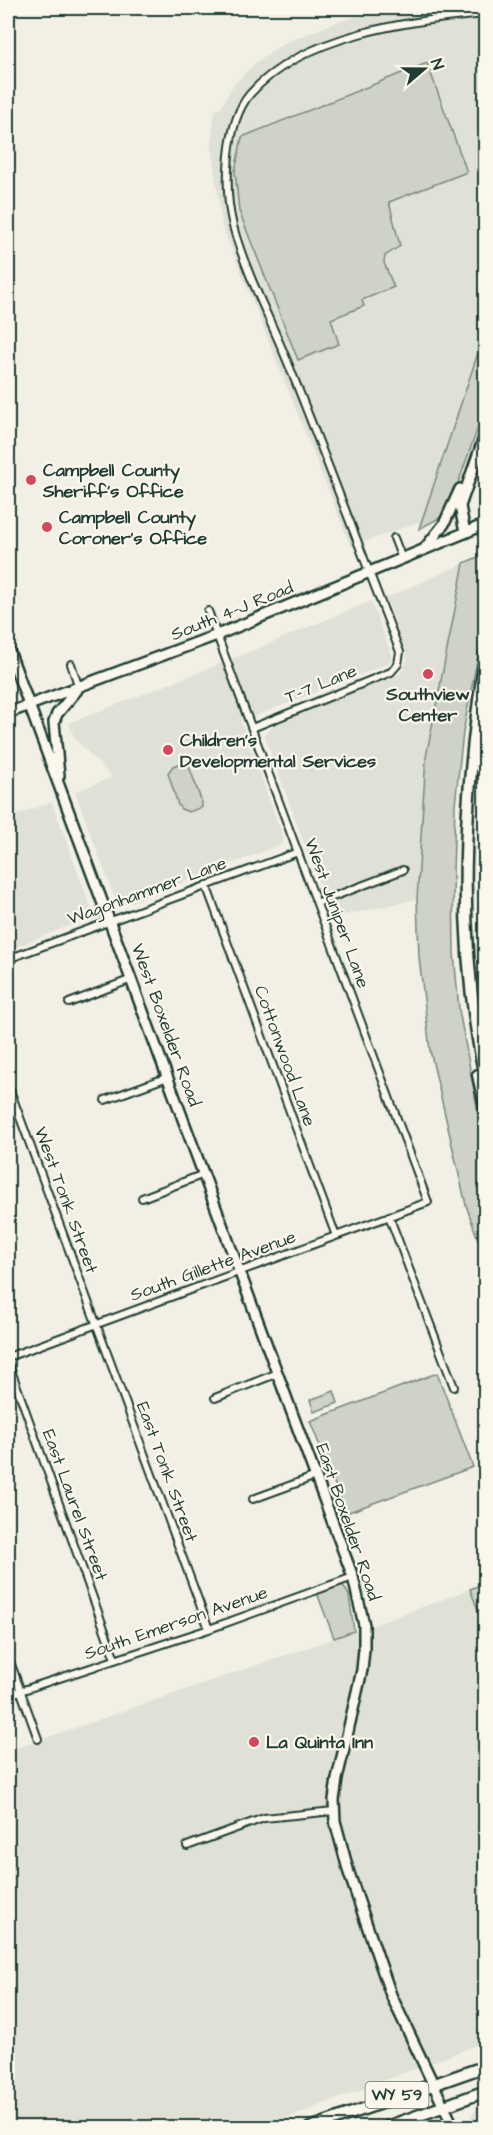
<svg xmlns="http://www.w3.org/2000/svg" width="493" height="2135" font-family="'Architects Daughter',sans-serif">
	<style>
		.built { fill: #e0e1d6 }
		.green { fill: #cfd2c8; stroke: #77887e; stroke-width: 1.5 }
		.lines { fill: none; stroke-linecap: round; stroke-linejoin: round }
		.street-casing { stroke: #1f3d34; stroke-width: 10 }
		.secondary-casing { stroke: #1f3d34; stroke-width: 14 }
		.highway-casing { stroke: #1f3d34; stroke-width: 15 }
		.street { stroke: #fbf7ec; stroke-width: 6 }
		.secondary { stroke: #fbf7ec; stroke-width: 9 }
		.highway { stroke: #fbf7ec; stroke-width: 10 }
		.poi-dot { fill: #d1495b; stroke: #fbf7ec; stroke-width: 2 }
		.labels { text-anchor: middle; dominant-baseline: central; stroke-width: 4.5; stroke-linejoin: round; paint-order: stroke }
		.shield { fill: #fbf7ec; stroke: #61756b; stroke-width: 1.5 }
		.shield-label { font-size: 16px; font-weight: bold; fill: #1f3d34 }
		.poi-label { font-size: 18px; font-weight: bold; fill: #1f3d34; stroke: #fbf7ec; text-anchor: start }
		.street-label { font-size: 18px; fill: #1f3d34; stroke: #fbf7ec }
	</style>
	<rect width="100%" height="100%" fill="#f2f0e5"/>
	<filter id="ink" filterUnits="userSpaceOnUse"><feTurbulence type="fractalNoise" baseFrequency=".0167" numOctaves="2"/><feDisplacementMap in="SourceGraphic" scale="12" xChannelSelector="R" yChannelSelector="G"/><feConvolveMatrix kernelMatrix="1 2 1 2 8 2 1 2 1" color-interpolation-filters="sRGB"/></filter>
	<g filter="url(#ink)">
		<!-- built -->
		<path class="built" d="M 390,8 L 485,8 L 485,332 L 419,529 L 418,522 L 351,547 L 222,225 L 211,143 L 215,110 L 221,108 L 231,88 L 255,63 L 284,43 L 339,21 Z
			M 464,563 L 426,757 L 417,899 L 332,918 L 264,735 L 275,725 L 401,673 L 407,660 L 406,653 L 386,598 Z
			M 371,601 L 392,656 L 389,663 L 241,722 L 284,840 L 283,844 L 118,907 L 75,792 L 112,777 L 74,738 L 69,723 L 215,666 Z
			M 52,802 L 94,916 L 13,948 L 8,933 L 8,818 Z
			M 470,1589 L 486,1629 L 485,2042 L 264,2127 L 8,2127 L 8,1751 L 385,1621 Z
			M 485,2104 L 485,2127 L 473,2127 L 470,2118 L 477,2107 Z"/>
		<!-- green -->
		<path class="green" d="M 427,63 L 467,172 L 389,202 L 400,246 L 385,256 L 384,263 L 394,287 L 362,300 L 364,306 L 331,319 L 339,344 L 298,360 L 239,211 L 235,171 L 242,137 Z
			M 485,332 L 485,408 L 447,514 L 419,529 Z
			M 485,554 L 485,620 L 463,732 L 455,805 L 453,874 L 454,953 L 459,1010 L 485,1149 L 485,1260 L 466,1205 L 430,1050 L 419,957 L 417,899 L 426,757 L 464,563 Z
			M 185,762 L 188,763 L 202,803 L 202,807 L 189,812 L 181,809 L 178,805 L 168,773 L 173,766 Z
			M 437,1373 L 473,1467 L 346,1513 L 310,1421 Z
			M 334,1391 L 338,1403 L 314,1412 L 310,1400 Z
			M 485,1583 L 486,1583 L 485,1629 L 470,1589 Z
			M 342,1584 L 349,1595 L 354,1631 L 334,1638 L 317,1593 Z"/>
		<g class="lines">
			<defs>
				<path id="street" d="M 394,538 L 402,559
					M 71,664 L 79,688
					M 252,728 L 391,672 L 398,664 L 400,652 C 364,559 329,466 292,373 C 273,324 247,277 233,226 C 224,191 225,123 250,94 C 303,34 411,20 486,14
					M 206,885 L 336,1236
					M 317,903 L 403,870
					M 8,959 L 298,852
					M 69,1003 L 132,979
					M 8,1085 L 209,1629
					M 105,1100 L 168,1077
					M 142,1198 L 204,1174
					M 389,1216 L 454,1387
					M 8,1357 L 428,1202 L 208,611
					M 8,1362 L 115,1659
					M 215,1398 L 278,1373
					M 253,1499 L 316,1476
					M 8,1656 L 38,1739
					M 8,1695 L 209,1629 L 353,1577
					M 187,1846 L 264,1818 L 334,1811"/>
				<path id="secondary" d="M 465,533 L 460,506 L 486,432
					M 425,548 L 444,524 L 460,489
					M 8,648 L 353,1577 L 364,1625 L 364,1649 L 362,1670 L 337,1779 L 334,1800 L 335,1821 L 349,1873 L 391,1995 L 454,2128
					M 8,713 L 217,635 L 486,524
					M 59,776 L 54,722 L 57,714 L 77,690"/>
				<path id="highway" d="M 486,653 C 463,795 455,939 486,1081
					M 478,1075 L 486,1110
					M 310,2128 L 486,2066
					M 384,2128 L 486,2091"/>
			</defs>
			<!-- street casing -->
			<use href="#street" class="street-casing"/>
			<!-- secondary casing -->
			<use href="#secondary" class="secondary-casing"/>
			<!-- highway casing -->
			<use href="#highway" class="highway-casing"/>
			<!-- street -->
			<use href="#street" class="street"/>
			<!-- secondary -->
			<use href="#secondary" class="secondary"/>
			<!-- highway -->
			<use href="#highway" class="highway"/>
		</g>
	</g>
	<!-- markers -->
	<g class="poi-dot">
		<circle cx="31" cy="480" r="6"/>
		<circle cx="47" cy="527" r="6"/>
		<circle cx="428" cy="674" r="6"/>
		<circle cx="168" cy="750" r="6"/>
		<circle cx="254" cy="1742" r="6"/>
	</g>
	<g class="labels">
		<!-- shield labels -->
		<rect class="shield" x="365.5" y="2082" width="63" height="26" rx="4.5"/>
		<g class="shield-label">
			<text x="397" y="2095">WY 59</text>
		</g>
		<!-- poi labels -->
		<g class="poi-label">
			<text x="43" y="470">Campbell County<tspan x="43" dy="21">Sheriff's Office</tspan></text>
			<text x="59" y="517">Campbell County<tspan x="59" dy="21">Coroner's Office</tspan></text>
			<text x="428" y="694" text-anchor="middle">Southview<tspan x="428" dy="21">Center</tspan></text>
			<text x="180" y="740">Children's<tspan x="180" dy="21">Developmental Services</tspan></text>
			<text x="266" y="1742">La Quinta Inn</text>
		</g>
		<!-- street labels -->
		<g class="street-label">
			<text transform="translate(232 611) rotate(-22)">South 4-J Road</text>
			<text transform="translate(321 684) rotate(-22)">T-7 Lane</text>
			<text transform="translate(147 891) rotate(-20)">Wagonhammer Lane</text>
			<text transform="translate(337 913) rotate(70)">West Juniper Lane</text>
			<text transform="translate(166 1025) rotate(70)">West Boxelder Road</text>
			<text transform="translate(285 1056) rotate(70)">Cottonwood Lane</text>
			<text transform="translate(66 1200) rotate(70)">West Tonk Street</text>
			<text transform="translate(213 1266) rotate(-20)">South Gillette Avenue</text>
			<text transform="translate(167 1472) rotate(70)">East Tonk Street</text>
			<text transform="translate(75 1505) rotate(70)">East Laurel Street</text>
			<text transform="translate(348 1522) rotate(71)">East Boxelder Road</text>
			<text transform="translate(176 1623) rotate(-19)">South Emerson Avenue</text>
		</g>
	</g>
	<!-- margin -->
	<rect width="493" height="2135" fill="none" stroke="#fbf7ec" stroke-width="30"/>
	<rect x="15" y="15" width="463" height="2105" fill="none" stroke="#1f3d34" stroke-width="2" filter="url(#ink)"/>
	<!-- north arrow -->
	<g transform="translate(424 69) rotate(70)" stroke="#fbf7ec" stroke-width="4.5" paint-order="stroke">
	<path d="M0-4.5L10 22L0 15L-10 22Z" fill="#1f3d34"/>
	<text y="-9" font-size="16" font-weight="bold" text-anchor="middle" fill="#1f3d34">N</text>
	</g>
</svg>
